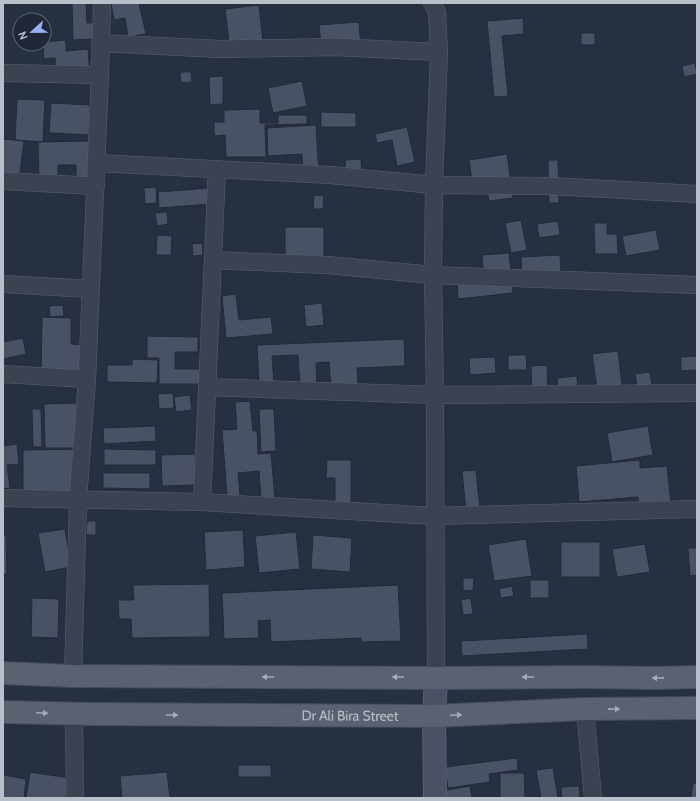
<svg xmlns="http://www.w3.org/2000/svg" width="700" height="801" font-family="Cabin,sans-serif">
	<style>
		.building { fill: #495265; stroke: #222938 }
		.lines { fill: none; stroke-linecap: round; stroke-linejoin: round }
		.street-casing { stroke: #5a606e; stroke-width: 18 }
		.secondary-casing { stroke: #5a606e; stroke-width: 24 }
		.primary-casing { stroke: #454b5a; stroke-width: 24 }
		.street { stroke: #3c4251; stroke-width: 17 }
		.secondary { stroke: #4a5164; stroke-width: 22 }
		.primary { stroke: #5a6171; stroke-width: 22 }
		.oneway { fill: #a6abb9 }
		.labels { text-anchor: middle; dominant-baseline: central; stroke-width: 3; stroke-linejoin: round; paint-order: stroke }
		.street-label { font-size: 14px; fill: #b9becb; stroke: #202736 }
	</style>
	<rect width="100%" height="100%" fill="#273041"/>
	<!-- building -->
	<path class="building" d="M 72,3 L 86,3 L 87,23 L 93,23 L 94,39 L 73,40 Z
		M 111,3 L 139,3 L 146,34 L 128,37 L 125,18 L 114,20 Z
		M 259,5 L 263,42 L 230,51 L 225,9 Z
		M 523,18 L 524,34 L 502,36 L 508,96 L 494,97 L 487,21 Z
		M 359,22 L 361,50 L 321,45 L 319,25 Z
		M 581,33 L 595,33 L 595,45 L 581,45 Z
		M 66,40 L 66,51 L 88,49 L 90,77 L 56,79 L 55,58 L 44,59 L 43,44 L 44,44 L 44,42 Z
		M 695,63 L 697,74 L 684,77 L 682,66 Z
		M 180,72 L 191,72 L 192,82 L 181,83 Z
		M 223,76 L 223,104 L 210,105 L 209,77 Z
		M 302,81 L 307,106 L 273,113 L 268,88 Z
		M 17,99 L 45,100 L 43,142 L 15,140 Z
		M 51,103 L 90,105 L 89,135 L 49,133 Z
		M 260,109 L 260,123 L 278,123 L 278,115 L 307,115 L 307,124 L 265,125 L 266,157 L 226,157 L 225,135 L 214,136 L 214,122 L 224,122 L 224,110 Z
		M 321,112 L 356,113 L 356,127 L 321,127 Z
		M 316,125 L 319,176 L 303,177 L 302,154 L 268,156 L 267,128 Z
		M 407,127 L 415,162 L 397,166 L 392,140 L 377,143 L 375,134 Z
		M 3,139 L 24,141 L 19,181 L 3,179 Z
		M 91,141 L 92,182 L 76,182 L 76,165 L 58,165 L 58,179 L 39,180 L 38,142 Z
		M 507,154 L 513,198 L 489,201 L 486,186 L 473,188 L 469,160 Z
		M 361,159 L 362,178 L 346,179 L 345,160 Z
		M 548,160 L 558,160 L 559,203 L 549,203 Z
		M 156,187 L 157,203 L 145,204 L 144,188 Z
		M 209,188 L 211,204 L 159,208 L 158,192 Z
		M 314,195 L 324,196 L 323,209 L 313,209 Z
		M 167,212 L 168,224 L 157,226 L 155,213 Z
		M 521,220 L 527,250 L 511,253 L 505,223 Z
		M 558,221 L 560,235 L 539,238 L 537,224 Z
		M 594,223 L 607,223 L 607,234 L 617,234 L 618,254 L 595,254 Z
		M 285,227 L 324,227 L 324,263 L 285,263 Z
		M 656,230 L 660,250 L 626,256 L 622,236 Z
		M 157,235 L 172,236 L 171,255 L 156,255 Z
		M 202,243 L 203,255 L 193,256 L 192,244 Z
		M 509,253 L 513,293 L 458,299 L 457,280 L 484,277 L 482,255 Z
		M 560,255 L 561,275 L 522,277 L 521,257 Z
		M 236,294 L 239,320 L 271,317 L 273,334 L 226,338 L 222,296 Z
		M 322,303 L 324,325 L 306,327 L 304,305 Z
		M 63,305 L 64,316 L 50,317 L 49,306 Z
		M 42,317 L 71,318 L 71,344 L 83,345 L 82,383 L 41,383 Z
		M 147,336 L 198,337 L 198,352 L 175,352 L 175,369 L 200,369 L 200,384 L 159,384 L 159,358 L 147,358 Z
		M 23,338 L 26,354 L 3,359 L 3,342 Z
		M 404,339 L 405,366 L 357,368 L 358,388 L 331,389 L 329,362 L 316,363 L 317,385 L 300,386 L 298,355 L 272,356 L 274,383 L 259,384 L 257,345 Z
		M 618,351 L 623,393 L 598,396 L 592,354 Z
		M 508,355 L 526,355 L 527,370 L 508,370 Z
		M 697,356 L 697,370 L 681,371 L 681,357 Z
		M 495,357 L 496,373 L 470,375 L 469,358 Z
		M 132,359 L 158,360 L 157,383 L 107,382 L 107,365 L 132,365 Z
		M 547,365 L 548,391 L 532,392 L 531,366 Z
		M 650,372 L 653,392 L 638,394 L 635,374 Z
		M 577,376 L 578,394 L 559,396 L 557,378 Z
		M 173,393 L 174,408 L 159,409 L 158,394 Z
		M 190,395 L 192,410 L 176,412 L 174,397 Z
		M 250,401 L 253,431 L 257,431 L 258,454 L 271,453 L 275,499 L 261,500 L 259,471 L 238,473 L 240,495 L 227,496 L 222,430 L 237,429 L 235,402 Z
		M 77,403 L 81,448 L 45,448 L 44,404 Z
		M 32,409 L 41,409 L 42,447 L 33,447 Z
		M 259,409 L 274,409 L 276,451 L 261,452 Z
		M 155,426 L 156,441 L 104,444 L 103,428 Z
		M 648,426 L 653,455 L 612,462 L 607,433 Z
		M 17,444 L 19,464 L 7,465 L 10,488 L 3,489 L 3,446 Z
		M 83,449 L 83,493 L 23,494 L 23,450 Z
		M 104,449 L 156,450 L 156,465 L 104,465 Z
		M 195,454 L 196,485 L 162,486 L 161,455 Z
		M 327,460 L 351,460 L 351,509 L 335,509 L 335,478 L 326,478 Z
		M 640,460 L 640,468 L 667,466 L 671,504 L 639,507 L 638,497 L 579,502 L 576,466 Z
		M 476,470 L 480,510 L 466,512 L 462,471 Z
		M 103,473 L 150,473 L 150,489 L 103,488 Z
		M 87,521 L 96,521 L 96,535 L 86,535 Z
		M 65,529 L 71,567 L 45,572 L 38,533 Z
		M 243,530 L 245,567 L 206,570 L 204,532 Z
		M 296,532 L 300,569 L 259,573 L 255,536 Z
		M 3,535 L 6,535 L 7,574 L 3,574 Z
		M 313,535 L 352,538 L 350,572 L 311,569 Z
		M 526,539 L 532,576 L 494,581 L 488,545 Z
		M 561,542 L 600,542 L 600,577 L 561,577 Z
		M 645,544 L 650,572 L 617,577 L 612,549 Z
		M 688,548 L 697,548 L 697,575 L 690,576 Z
		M 463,578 L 474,578 L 473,591 L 463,590 Z
		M 530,580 L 549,580 L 549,598 L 530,598 Z
		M 209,584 L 210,637 L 132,638 L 131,619 L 119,619 L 118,600 L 134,600 L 133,585 Z
		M 398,585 L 401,641 L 361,642 L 361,638 L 271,642 L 270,620 L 258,621 L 259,638 L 224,639 L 222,593 Z
		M 512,586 L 514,596 L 501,598 L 499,589 Z
		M 32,598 L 59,599 L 58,638 L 31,637 Z
		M 471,598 L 473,614 L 463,615 L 461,600 Z
		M 587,634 L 588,649 L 462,656 L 461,641 Z
		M 517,758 L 518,770 L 489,774 L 490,782 L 448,788 L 445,767 Z
		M 238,765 L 271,765 L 271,777 L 238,777 Z
		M 553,768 L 558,798 L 541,798 L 536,770 Z
		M 30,772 L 69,778 L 66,798 L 26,798 Z
		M 167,772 L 170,798 L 122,798 L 120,776 Z
		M 500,773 L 524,773 L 525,798 L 500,798 Z
		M 3,775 L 26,779 L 24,798 L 3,798 Z
		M 693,783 L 697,783 L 697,798 L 691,798 Z
		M 470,786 L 472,798 L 443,798 L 442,791 Z
		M 579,786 L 580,798 L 562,798 L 561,787 Z"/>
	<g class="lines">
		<defs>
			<path id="street" d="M 432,3 L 437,12 L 439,52 L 434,185 L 433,275 L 435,395 L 436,678
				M 100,43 L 219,49 L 335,47 L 439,52
				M 3,73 L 100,75
				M 97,163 L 330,175 L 434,185 L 551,186 L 697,194
				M 3,181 L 96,186
				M 213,260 L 327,265 L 433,275 L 697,285
				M 3,284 L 91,289
				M 3,374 L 87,379
				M 207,387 L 435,395 L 697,393
				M 3,498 L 202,502 L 434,516 L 697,509
				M 202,502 L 217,169
				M 73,676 L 78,499 L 87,379 L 100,75 L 102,3
				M 585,709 L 593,798
				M 74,714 L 75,798"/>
			<path id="secondary" d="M 435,798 L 434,716 L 436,678"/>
			<g id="primary">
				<path d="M 3,673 L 73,676 L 436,678 L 586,677 L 655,678 L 697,677"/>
				<path id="s1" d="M 3,712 L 89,714 L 434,716 L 585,709 L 697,708"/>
			</g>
		</defs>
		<!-- street casing -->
		<use href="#street" class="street-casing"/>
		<!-- secondary casing -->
		<use href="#secondary" class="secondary-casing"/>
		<!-- primary casing -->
		<use href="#primary" class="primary-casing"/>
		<!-- street -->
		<use href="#street" class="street"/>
		<!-- secondary -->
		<use href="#secondary" class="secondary"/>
		<!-- primary -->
		<use href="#primary" class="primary"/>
	</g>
	<!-- one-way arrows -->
	<defs><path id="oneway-solid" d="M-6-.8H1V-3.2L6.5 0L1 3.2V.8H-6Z"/></defs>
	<g class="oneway">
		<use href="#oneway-solid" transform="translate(268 677) rotate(-180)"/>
		<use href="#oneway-solid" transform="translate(398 677) rotate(-180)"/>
		<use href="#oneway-solid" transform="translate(528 677) rotate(180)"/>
		<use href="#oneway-solid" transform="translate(658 678) rotate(179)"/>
		<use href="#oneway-solid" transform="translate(614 709) rotate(-1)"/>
		<use href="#oneway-solid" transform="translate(42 713) rotate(2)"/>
		<use href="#oneway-solid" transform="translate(172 715)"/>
		<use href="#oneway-solid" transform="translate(456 715) rotate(-2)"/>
	</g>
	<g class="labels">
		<!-- street labels -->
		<g class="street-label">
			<text stroke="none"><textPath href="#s1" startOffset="347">Dr Ali Bira Street</textPath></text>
		</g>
	</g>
	<!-- border -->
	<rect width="700" height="801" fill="none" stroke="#b9becb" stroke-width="8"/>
	<!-- north arrow -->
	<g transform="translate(32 32) rotate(248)"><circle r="19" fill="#202736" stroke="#5d6372"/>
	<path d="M0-3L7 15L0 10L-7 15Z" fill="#94b0f4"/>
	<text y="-6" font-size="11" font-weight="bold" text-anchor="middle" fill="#b9becb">N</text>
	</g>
</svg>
